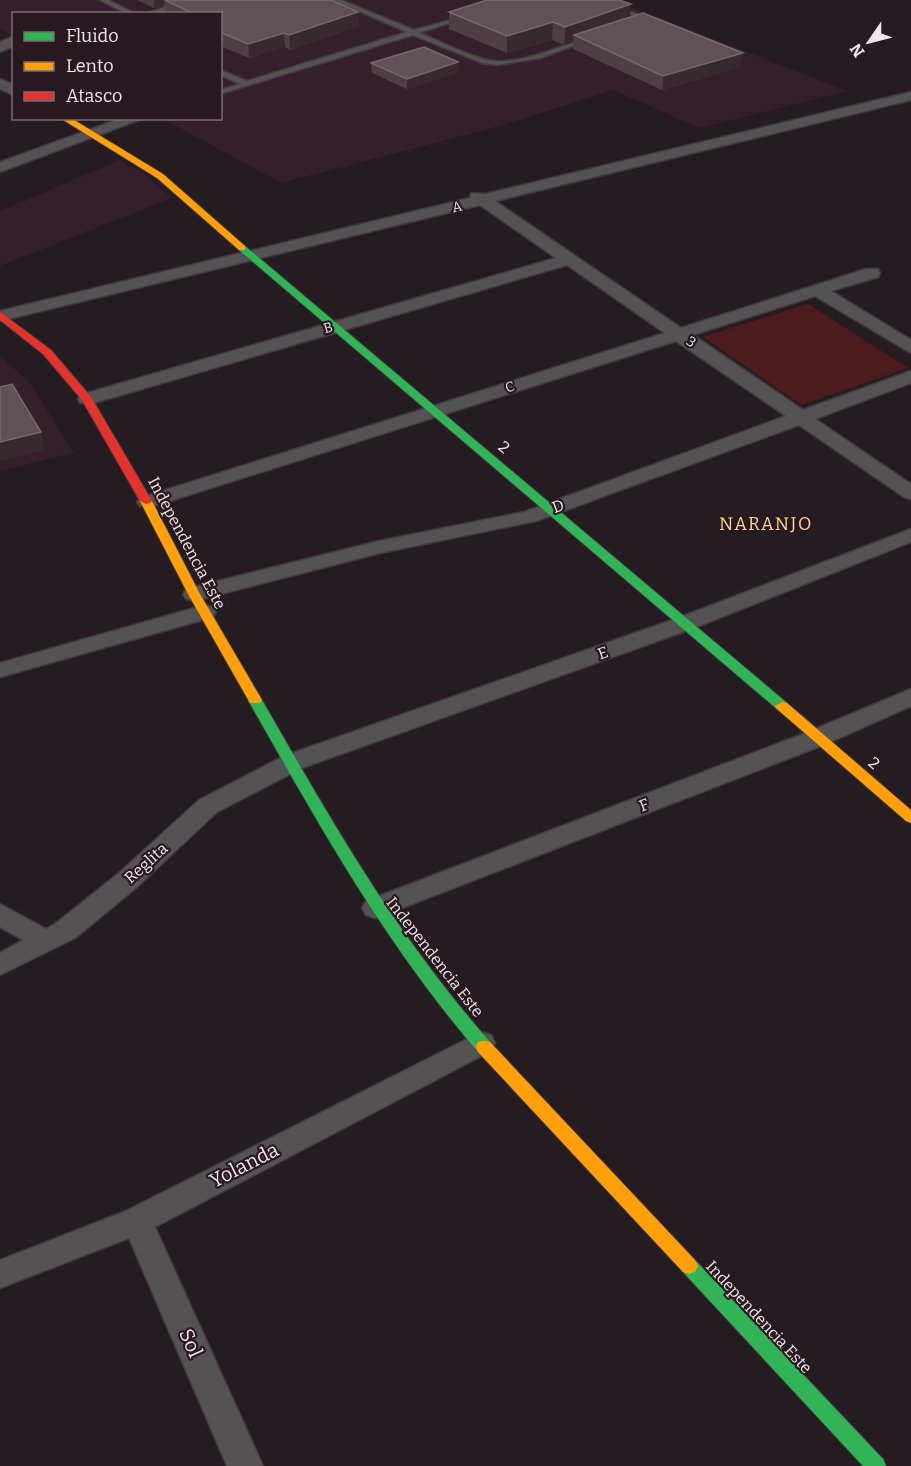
<svg xmlns="http://www.w3.org/2000/svg" width="911" height="1466" font-family="Bitter,serif">
	<style>
		.built { fill: #341f2a }
		.green { fill: #4b1c1b }
		.lines { fill: none; stroke-linecap: round; stroke-linejoin: round }
		.lane-casing { stroke: #40393d; stroke-width: 3 }
		.street-casing { stroke: #40393d; stroke-width: 3 }
		.fast-casing { stroke: #40393d; stroke-width: 2 }
		.slow-casing { stroke: #40393d; stroke-width: 2 }
		.jam-casing { stroke: #40393d; stroke-width: 2 }
		.lane { fill: #555254; fill-rule: evenodd }
		.street { fill: #555254; fill-rule: evenodd }
		.fast { fill: #30b455; fill-rule: evenodd }
		.slow { fill: #ff9f0a; fill-rule: evenodd }
		.jam { fill: #e5322d; fill-rule: evenodd }
		.wall { fill: #4f3f45 }
		.shaded-wall { fill: #372a2f }
		.building { fill: #605157; stroke: #77686e; stroke-width: 1.5 }
		.labels { text-anchor: middle; dominant-baseline: central; stroke-width: 4.5; stroke-linejoin: round; paint-order: stroke }
		.far-street-label { font-size: 14px; fill: #f0e5ea; stroke: #281921 }
		.street-label { font-size: 16px; fill: #f0e5ea; stroke: #281921 }
		.neighbourhood-label { font-size: 18px; letter-spacing: 1.5px; fill: #fed68e; stroke: #281921 }
		.near-street-label { font-size: 20px; fill: #f0e5ea; stroke: #281921 }
	</style>
	<rect width="100%" height="100%" fill="#241c21"/>
	<!-- built -->
	<path class="built" d="M 0,0 L 614,0 L 847,91 L 699,128 L 613,90 L 500,126 L 281,183 L 163,119 L 220,118 L 220,14 L 14,14 L 13,36 L 0,29 Z
		M 120,160 L 143,173 L 172,198 L 0,266 L 0,211 Z
		M 0,355 L 30,383 L 74,453 L 0,471 Z"/>
	<!-- green -->
	<path class="green" d="M 808,304 L 908,368 L 801,405 L 703,337 Z"/>
	<g class="lines">
		<defs>
			<path id="lane" d="M 100,0 L 108,0 L 136,14 L 127,14 Z
				M 188,0 L 198,0 L 156,14 L 144,14 Z
				M 333,0 L 341,0 L 414,30 L 465,16 L 465,18 L 419,33 C 440,41 462,53 484,59 C 513,68 558,47 587,38 L 592,39 L 540,58 L 497,65 L 482,63 L 413,35 L 220,94 L 220,90 L 240,84 L 220,75 L 220,70 L 247,81 L 407,32 Z
				M 592,0 L 601,0 L 652,20 L 647,21 Z"/>
			<path id="street" d="M 14,36 L 14,46 L 0,52 L 0,42 Z
				M 0,79 L 14,85 L 14,95 L 0,89 Z
				M 911,92 L 911,100 L 495,201 L 681,328 L 866,269 L 878,269 L 880,273 L 878,277 L 831,291 L 911,340 L 911,353 L 815,296 L 693,335 L 803,410 L 911,371 L 911,383 L 815,419 L 911,484 L 911,499 L 904,497 L 799,425 L 536,521 L 380,553 L 194,601 L 186,599 L 183,594 L 186,589 L 379,541 L 524,512 L 786,416 L 676,341 L 154,506 L 140,506 L 137,502 L 140,498 L 665,333 L 567,265 L 94,403 L 80,403 L 78,399 L 80,395 L 556,258 L 480,205 L 0,321 L 0,311 L 470,198 L 471,193 L 485,194 Z
				M 122,118 L 144,118 L 0,172 L 0,162 Z
				M 911,529 L 911,542 L 694,628 L 302,768 L 217,812 L 137,887 L 75,938 L 0,975 L 0,953 L 23,940 L 0,927 L 0,904 L 46,929 L 55,924 L 119,873 L 199,800 L 284,756 L 678,618 Z
				M 205,605 L 213,607 L 216,612 L 213,617 L 0,677 L 0,663 Z
				M 911,689 L 911,706 L 826,744 L 384,915 L 375,918 L 366,915 L 362,908 L 366,901 L 808,732 Z
				M 481,1032 L 491,1035 L 495,1043 L 491,1051 L 155,1227 L 263,1466 L 227,1466 L 129,1238 L 0,1288 L 0,1260 L 126,1211 Z"/>
			<path id="fast" d="M 239,246 L 245,246 L 787,703 L 789,706 L 787,709 L 777,709 L 239,250 Z
				M 255,696 L 262,700 C 332,822 396,935 490,1042 L 492,1047 L 490,1052 L 484,1053 L 478,1052 C 384,942 319,825 248,700 Z
				M 689,1258 L 695,1260 L 883,1459 L 886,1466 L 863,1466 L 683,1272 L 680,1266 L 683,1260 Z"/>
			<path id="slow" d="M 60,118 L 71,118 L 163,174 L 245,246 L 245,250 L 239,250 L 157,178 Z
				M 146,498 L 152,501 L 200,594 L 262,700 L 260,703 L 250,703 L 188,594 L 140,501 Z
				M 782,702 L 787,703 L 911,810 L 911,823 L 906,821 L 777,709 L 775,706 Z
				M 484,1041 L 490,1042 L 695,1260 L 698,1266 L 695,1272 L 689,1274 L 683,1272 L 478,1052 L 476,1047 L 478,1042 Z"/>
			<path id="jam" d="M 0,312 L 51,350 L 91,397 L 152,501 L 150,503 L 146,504 L 140,501 L 82,400 L 43,354 L 0,320 Z"/>
		</defs>
		<!-- lane casing -->
		<use href="#lane" class="lane-casing"/>
		<!-- street casing -->
		<use href="#street" class="street-casing"/>
		<!-- fast casing -->
		<use href="#fast" class="fast-casing"/>
		<!-- slow casing -->
		<use href="#slow" class="slow-casing"/>
		<!-- jam casing -->
		<use href="#jam" class="jam-casing"/>
		<!-- lane -->
		<use href="#lane" class="lane"/>
		<!-- street -->
		<use href="#street" class="street"/>
		<!-- fast -->
		<use href="#fast" class="fast"/>
		<!-- slow -->
		<use href="#slow" class="slow"/>
		<!-- jam -->
		<use href="#jam" class="jam"/>
	</g>
	<!-- wall -->
	<path class="wall" d="M 137,0 L 331,0 L 358,12 L 359,26 L 290,50 L 285,47 L 249,58 L 220,46 L 220,14 L 165,14 L 164,5 L 154,8 Z
		M 449,12 L 630,17 L 741,67 L 662,90 L 573,49 L 573,42 L 564,45 L 552,40 L 507,53 L 449,29 Z
		M 371,63 L 458,72 L 407,89 L 372,73 Z"/>
	<!-- shaded-wall -->
	<path class="shaded-wall" d="M 154,0 L 164,0 L 164,5 L 154,8 Z
		M 631,4 L 630,22 L 574,35 L 573,42 L 564,45 L 565,27 Z
		M 358,12 L 359,26 L 290,50 L 289,35 Z
		M 553,22 L 552,40 L 507,53 L 507,36 Z
		M 284,33 L 285,47 L 249,58 L 248,44 Z
		M 743,53 L 741,67 L 662,90 L 663,76 Z
		M 458,62 L 458,72 L 407,89 L 407,79 Z
		M 41,432 L 44,450 L 0,461 L 0,442 Z"/>
	<!-- building -->
	<path class="building" d="M 165,0 L 331,0 L 358,12 L 289,35 L 284,33 L 248,44 L 220,32 L 220,14 L 194,14 Z
		M 487,0 L 619,0 L 631,4 L 565,27 L 553,22 L 507,36 L 449,12 Z
		M 643,13 L 743,53 L 663,76 L 574,35 Z
		M 424,47 L 458,62 L 407,79 L 371,63 Z
		M 12,384 L 41,432 L 0,442 L 0,387 Z"/>
	<g class="labels">
		<!-- far-street labels -->
		<g class="far-street-label">
			<text transform="translate(457 207) rotate(-13)">A</text>
			<text transform="translate(328 328) rotate(-16)">B</text>
			<text transform="translate(691 342) rotate(34)">3</text>
			<text transform="translate(510 387) rotate(-18)">C</text>
		</g>
		<!-- street labels -->
		<g class="street-label">
			<text transform="translate(504 447) rotate(40)">2</text>
			<text transform="translate(558 506) rotate(-20)">D</text>
			<text transform="translate(187 543) rotate(62)">Independencia Este</text>
			<text transform="translate(603 653) rotate(-19)">E</text>
			<text transform="translate(874 763) rotate(40)">2</text>
			<text transform="translate(644 805) rotate(-21)">F</text>
			<text transform="translate(146 863) rotate(-42)">Reglita</text>
			<text transform="translate(435 957) rotate(52)">Independencia Este</text>
			<text transform="translate(759 1317) rotate(47)">Independencia Este</text>
		</g>
		<!-- neighbourhood labels -->
		<g class="neighbourhood-label">
			<text x="766" y="524">NARANJO</text>
		</g>
		<!-- near-street labels -->
		<g class="near-street-label">
			<text transform="translate(244 1165) rotate(-27)">Yolanda</text>
			<text transform="translate(191 1343) rotate(66)">Sol</text>
		</g>
	</g>
	<!-- legend -->
	<rect x="12" y="12" width="210" height="108" fill="#281921" stroke="#786b71" stroke-width="1.5"/>
	<rect x="24" y="32" width="30" height="9" fill="#30b455" stroke="#786b71" stroke-width="1.5"/>
	<text x="66" y="42" font-size="18" fill="#f0e5ea">Fluido</text>
	<rect x="24" y="62" width="30" height="9" fill="#ff9f0a" stroke="#786b71" stroke-width="1.5"/>
	<text x="66" y="72" font-size="18" fill="#f0e5ea">Lento</text>
	<rect x="24" y="92" width="30" height="9" fill="#e5322d" stroke="#786b71" stroke-width="1.5"/>
	<text x="66" y="102" font-size="18" fill="#f0e5ea">Atasco</text>
	<!-- north arrow -->
	<g transform="translate(869 42) rotate(235)" stroke="#281921" stroke-width="4.5" paint-order="stroke">
	<path d="M0-4.5L10 22L0 15L-10 22Z" fill="#f0e5ea"/>
	<text y="-9" font-size="16" font-weight="bold" text-anchor="middle" fill="#f0e5ea">N</text>
	</g>
</svg>
